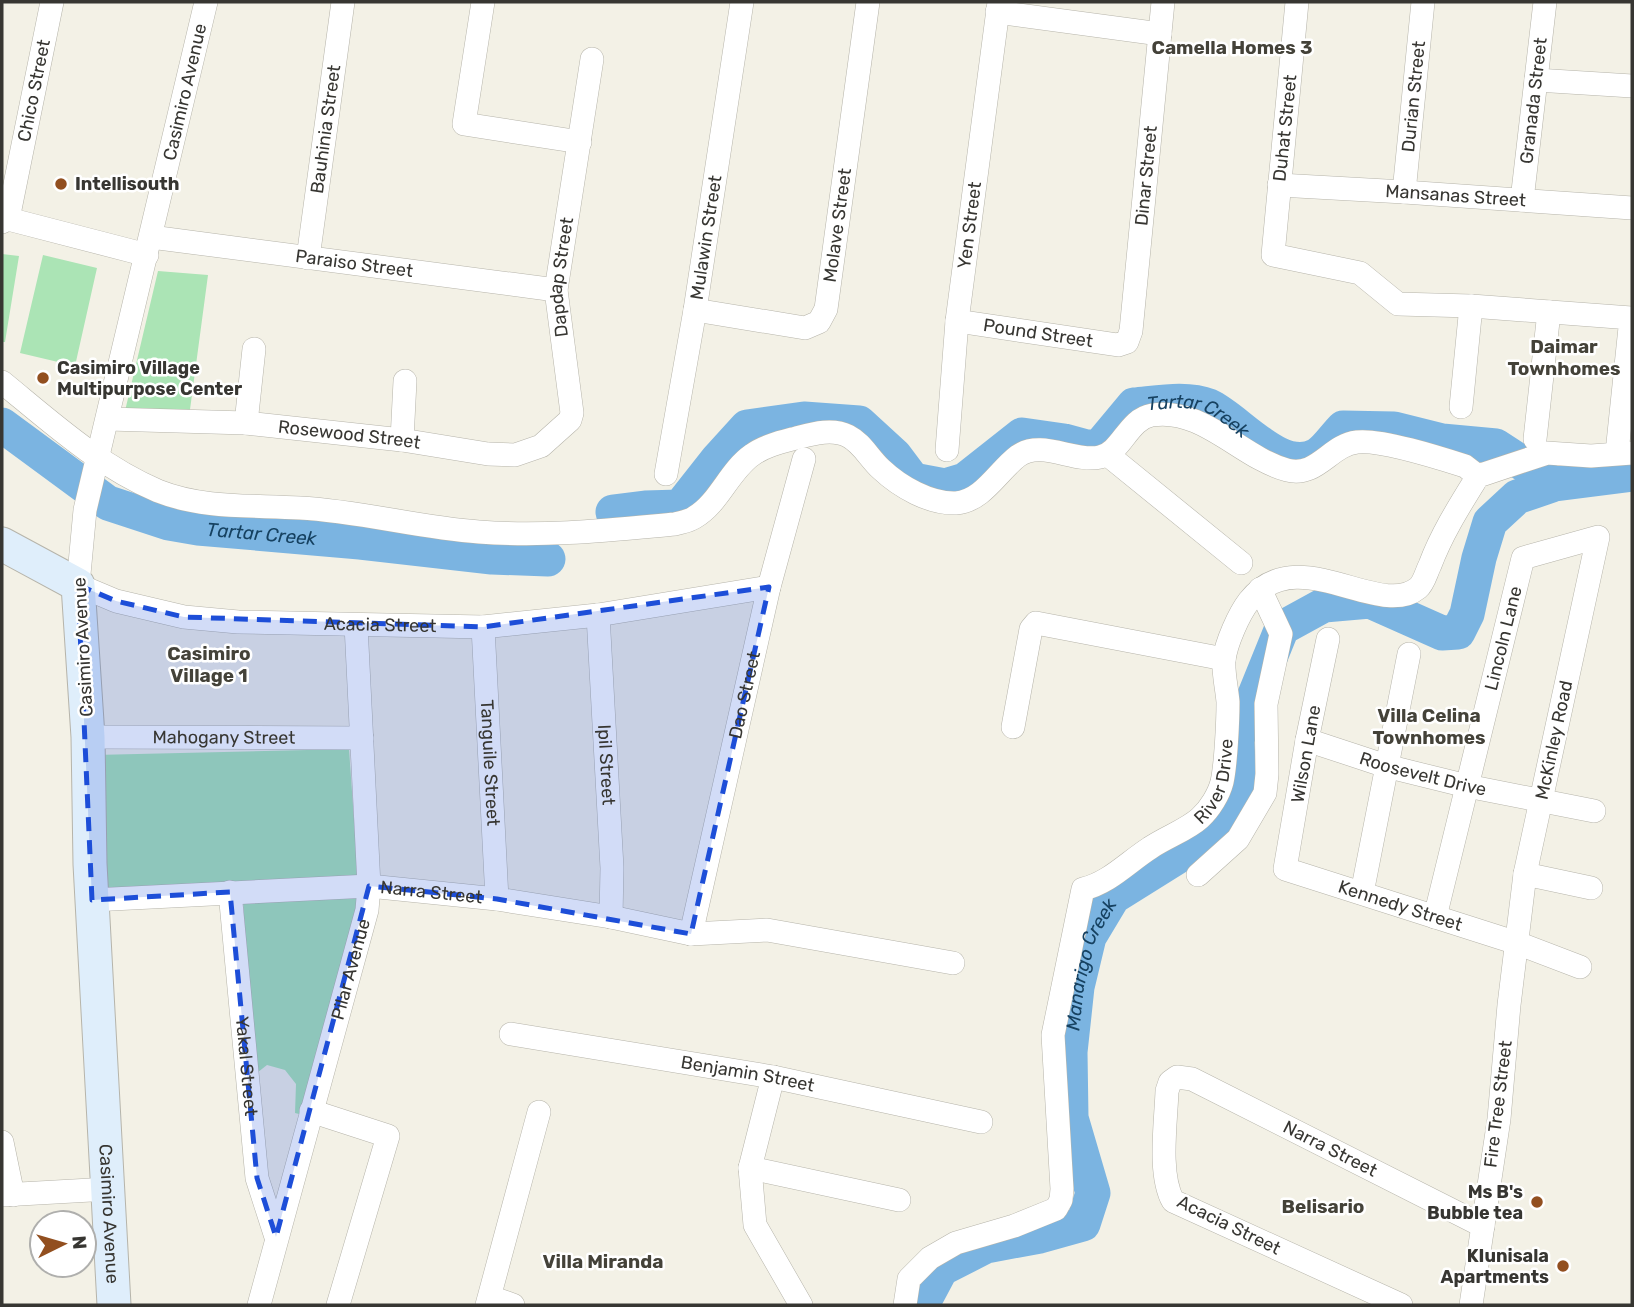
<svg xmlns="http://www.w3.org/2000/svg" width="1634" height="1307" font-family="Rubik,sans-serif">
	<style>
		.green { fill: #abe4b5 }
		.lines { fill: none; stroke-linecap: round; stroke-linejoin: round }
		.river { stroke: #7bb4e1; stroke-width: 35 }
		.street-casing { stroke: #b6b4aa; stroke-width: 24 }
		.secondary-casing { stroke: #b6b4aa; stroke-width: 35 }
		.street { stroke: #fff; stroke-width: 23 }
		.secondary { stroke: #dfeefb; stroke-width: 33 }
		.marked { fill: #1d4ed8; fill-opacity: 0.2; stroke: #1d4ed8; stroke-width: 5; stroke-dasharray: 14 9; stroke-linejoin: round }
		.poi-dot { fill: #924f1f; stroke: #fff; stroke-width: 2.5 }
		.labels { text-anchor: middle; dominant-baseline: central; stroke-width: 5; stroke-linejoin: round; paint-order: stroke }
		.street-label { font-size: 18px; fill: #373632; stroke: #fff }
		.poi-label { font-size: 18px; font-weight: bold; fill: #373632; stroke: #fff; text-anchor: start }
		.neighbourhood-label { font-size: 19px; font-weight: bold; fill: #444239; stroke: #fff }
		.water-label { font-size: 19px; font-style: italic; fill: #164160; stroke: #fff }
	</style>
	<rect width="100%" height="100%" fill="#f3f1e6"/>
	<!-- green -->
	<path class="green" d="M 2,254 L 19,256 L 5,342 L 2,342 Z
		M 43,255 L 97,268 L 75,366 L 20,353 Z
		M 158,271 L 208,275 L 189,417 L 125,411 Z
		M 349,749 L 358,876 L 101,889 L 94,755 Z
		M 363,893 L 303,1115 L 295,1113 L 296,1084 L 285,1070 L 267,1065 L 253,1076 L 243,899 Z"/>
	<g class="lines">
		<!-- river -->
		<g class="river">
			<path id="s1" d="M 2,425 L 108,503 L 169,523 L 198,528 L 360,542 L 492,557 L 548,559"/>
			<path id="s2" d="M 613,512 L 645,508 L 680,507 L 717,460 L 747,427 L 804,419 L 859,423 L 895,456 L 913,480 L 945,486 L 965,480 L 1022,435 L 1064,441 L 1086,447 L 1099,447 L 1134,405 C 1157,403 1187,397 1209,406 C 1238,419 1281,476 1317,455 C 1326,450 1335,436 1343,428 L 1394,429 L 1442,441 L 1496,446 L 1549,481"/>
			<path id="s3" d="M 925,1305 L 924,1301 L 941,1269 L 986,1246 L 1040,1236 L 1083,1224 L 1093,1193 L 1071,1118 L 1070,1052 L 1077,987 L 1089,937 L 1113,897 L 1201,842 L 1230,817 L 1239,789 L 1237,739 L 1282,628 L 1324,605 L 1370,601 L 1442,633 L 1458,632 L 1467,614 L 1479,558 L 1490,522 L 1517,497 L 1555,484 L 1632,474"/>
		</g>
		<defs>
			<g id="street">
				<path id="s4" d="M 206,2 L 85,510 L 78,585 L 116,601 L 184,617 L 238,622 L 483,627 L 598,615 L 769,587"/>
				<path d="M 483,2 L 464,124 L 580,142"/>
				<path d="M 1297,2 L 1273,255 L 1360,273 L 1398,304 L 1471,306 L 1631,318 L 1618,443"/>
				<path d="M 997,12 L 1160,34"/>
				<path d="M 1536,80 L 1632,86"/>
				<path id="s5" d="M 1279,185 L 1404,192 L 1632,208"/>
				<path id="s6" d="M 1404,192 L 1423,2"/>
				<path id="s7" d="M 1522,200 L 1545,2"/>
				<path id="s8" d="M 8,219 L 52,2"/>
				<path d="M 2,222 L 8,219 L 147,255"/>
				<path id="s9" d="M 151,237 L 556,290"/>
				<path id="s10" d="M 308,258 L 343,2"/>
				<path id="s11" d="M 695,310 L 805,328 L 819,322 L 826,309 L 868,2"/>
				<path id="s12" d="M 957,321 L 1118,345 L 1127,342 L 1131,331 L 1163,2"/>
				<path d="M 2,382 C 51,422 99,466 158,491 C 203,509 253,505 300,508 C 360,511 419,528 479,532 C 546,537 609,530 675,524 C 682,522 690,521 695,517 C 719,503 729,471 752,455 C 764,446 781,442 796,438 C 812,434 832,428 848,436 C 862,443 869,458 881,469 C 900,487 930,504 956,503 C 983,501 998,471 1018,456 C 1041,439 1075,463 1100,457 C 1122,452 1128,419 1152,415 C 1203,407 1240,457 1287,470 C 1317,478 1330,445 1357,442 C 1381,439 1440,458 1465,466 L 1478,476"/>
				<path d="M 1461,407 L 1471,306"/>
				<path id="s13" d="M 108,419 L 246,423 L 402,440 L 488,454 L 515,455 L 541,446 L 570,420 L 572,413 L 556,290 L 592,59"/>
				<path d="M 246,423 L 254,349"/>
				<path d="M 1535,439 L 1549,312"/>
				<path d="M 402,440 L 405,381"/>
				<path id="s14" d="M 947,450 L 957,321 L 999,2"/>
				<path d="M 1108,455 L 1241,563"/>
				<path id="s15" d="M 666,474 L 695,310 L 742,2"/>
				<path id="s16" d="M 598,615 L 612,868 L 611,917"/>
				<path id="s17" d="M 483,627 L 497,899"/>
				<path id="s18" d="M 1328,639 L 1307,740 L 1285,869 L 1517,943 L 1580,967"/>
				<path d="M 1013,727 L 1031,629 L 1036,623 L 1224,659"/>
				<path id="s19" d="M 88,737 L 362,738"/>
				<path id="s20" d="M 1307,740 L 1386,766 L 1467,786 L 1594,811"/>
				<path d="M 1525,874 L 1591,888"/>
				<path d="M 1198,875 L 1238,839 L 1265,793 L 1267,774 L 1266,704 L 1281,634 L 1260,589"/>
				<path id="s21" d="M 230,892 L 257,1178 L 276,1237"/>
				<path d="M 1362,893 L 1409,654"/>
				<path id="s22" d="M 92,900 L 369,886 L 497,899 L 611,917 L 691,934 L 767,930 L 953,963"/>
				<path id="s23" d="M 1435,917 L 1523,558 L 1598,537 L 1525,874 L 1509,1005 L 1499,1119 L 1471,1305"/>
				<path id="s24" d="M 691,934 L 769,587 L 804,459"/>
				<path id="s25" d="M 511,1034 L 773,1077 L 981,1122"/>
				<path d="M 773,1077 L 750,1168 L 755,1225 L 801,1305"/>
				<path d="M 311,1111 L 388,1136 L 338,1305"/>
				<path d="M 2,1142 L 13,1195"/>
				<path d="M 750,1168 L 899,1200"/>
				<path d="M 2,1195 L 109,1189"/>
				<path d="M 490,1297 L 513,1305"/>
				<path id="s26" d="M 259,1305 L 367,910 L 369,886 L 356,625"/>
				<path d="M 487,1305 L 539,1112"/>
				<path id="s27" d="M 905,1305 L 909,1279 L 930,1258 L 956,1243 L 1014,1226 L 1056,1209 L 1061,1200 L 1062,1189 L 1053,1035 L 1083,889 C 1109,883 1128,862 1150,848 C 1166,837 1187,830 1200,818 C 1210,809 1219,794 1222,782 C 1226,764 1228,720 1228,702 C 1227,689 1223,673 1224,660 C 1226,643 1239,614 1249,601 C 1297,540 1379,620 1418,588 C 1424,583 1426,573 1430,565 C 1442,533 1460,505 1478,476 L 1547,453 L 1591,456 L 1632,453"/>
				<path id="s28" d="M 1401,1305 L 1173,1201 C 1158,1174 1166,1122 1167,1091 L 1170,1082 L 1177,1077 L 1192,1079 L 1483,1226"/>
			</g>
			<g id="secondary">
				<path id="s29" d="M 2,544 L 78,585 L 88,737 L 90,864 L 114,1305"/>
			</g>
		</defs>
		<!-- street casing -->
		<use href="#street" class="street-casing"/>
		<!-- secondary casing -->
		<use href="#secondary" class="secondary-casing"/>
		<!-- street -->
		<use href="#street" class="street"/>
		<!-- secondary -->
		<use href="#secondary" class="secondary"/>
	</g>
	<!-- marked area -->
	<path class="marked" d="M 78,585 L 116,601 L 184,617 L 483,627 L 769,587 L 691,934 L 497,899 L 369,886 L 276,1237 L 257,1178 L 230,892 L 92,900 Z"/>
	<!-- markers -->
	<g class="poi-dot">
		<circle cx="61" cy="184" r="7"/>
		<circle cx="43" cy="378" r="7"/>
		<circle cx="1537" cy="1202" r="7"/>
		<circle cx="1563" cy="1266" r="7"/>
	</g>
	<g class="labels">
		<!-- street labels -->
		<g class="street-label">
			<text stroke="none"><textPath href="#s8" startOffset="131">Chico Street</textPath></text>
			<text transform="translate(185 92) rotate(-77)">Casimiro Avenue</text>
			<text stroke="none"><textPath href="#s6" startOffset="96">Durian Street</textPath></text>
			<text stroke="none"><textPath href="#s7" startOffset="100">Granada Street</textPath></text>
			<text transform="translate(1285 128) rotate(-84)">Duhat Street</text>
			<text stroke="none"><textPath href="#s10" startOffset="130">Bauhinia Street</textPath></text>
			<text stroke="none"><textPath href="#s12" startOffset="340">Dinar Street</textPath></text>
			<text stroke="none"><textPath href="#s5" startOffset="177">Mansanas Street</textPath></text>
			<text stroke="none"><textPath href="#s11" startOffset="226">Molave Street</textPath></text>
			<text stroke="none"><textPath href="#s14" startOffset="226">Yen Street</textPath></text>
			<text stroke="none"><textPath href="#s15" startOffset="240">Mulawin Street</textPath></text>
			<text stroke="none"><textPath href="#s9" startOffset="205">Paraiso Street</textPath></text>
			<text stroke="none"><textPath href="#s13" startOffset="620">Dapdap Street</textPath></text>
			<text stroke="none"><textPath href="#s12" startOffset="82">Pound Street</textPath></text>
			<text stroke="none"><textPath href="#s13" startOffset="242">Rosewood Street</textPath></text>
			<text stroke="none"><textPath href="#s4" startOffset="905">Acacia Street</textPath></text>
			<text stroke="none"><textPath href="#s23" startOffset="287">Lincoln Lane</textPath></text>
			<text transform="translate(83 647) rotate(-93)">Casimiro Avenue</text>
			<text stroke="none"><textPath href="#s24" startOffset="245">Dao Street</textPath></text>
			<text stroke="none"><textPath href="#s19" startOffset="136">Mahogany Street</textPath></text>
			<text transform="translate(1554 740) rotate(-78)">McKinley Road</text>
			<text transform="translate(1306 754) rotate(-80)">Wilson Lane</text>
			<text stroke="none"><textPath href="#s17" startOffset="136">Tanguile Street</textPath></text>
			<text stroke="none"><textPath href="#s16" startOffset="150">Ipil Street</textPath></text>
			<text stroke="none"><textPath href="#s20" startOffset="121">Roosevelt Drive</textPath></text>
			<text stroke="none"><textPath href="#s27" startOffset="695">River Drive</textPath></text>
			<text stroke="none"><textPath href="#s22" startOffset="340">Narra Street</textPath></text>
			<text stroke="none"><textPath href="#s18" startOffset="355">Kennedy Street</textPath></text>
			<text stroke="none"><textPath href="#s26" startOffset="348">Pilar Avenue</textPath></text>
			<text stroke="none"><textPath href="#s21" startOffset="175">Yakal Street</textPath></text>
			<text stroke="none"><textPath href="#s25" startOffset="240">Benjamin Street</textPath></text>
			<text transform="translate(1498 1104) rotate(-83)">Fire Tree Street</text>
			<text stroke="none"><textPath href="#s28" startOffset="550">Narra Street</textPath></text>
			<text stroke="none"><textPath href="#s29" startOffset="716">Casimiro Avenue</textPath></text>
			<text transform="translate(1229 1225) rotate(26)">Acacia Street</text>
		</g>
		<!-- poi labels -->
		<g class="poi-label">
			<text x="75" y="184">Intellisouth</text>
			<text x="57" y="368">Casimiro Village<tspan x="57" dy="21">Multipurpose Center</tspan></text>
			<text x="1523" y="1192" text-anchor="end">Ms B's<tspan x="1523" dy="21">Bubble tea</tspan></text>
			<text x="1549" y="1256" text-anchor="end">KIunisala<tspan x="1549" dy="21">Apartments</tspan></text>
		</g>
		<!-- neighbourhood labels -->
		<g class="neighbourhood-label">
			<text x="1232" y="47">Camella Homes 3</text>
			<text x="1564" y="346">Daimar<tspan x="1564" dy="22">Townhomes</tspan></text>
			<text x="209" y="653">Casimiro<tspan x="209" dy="22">Village 1</tspan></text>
			<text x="1429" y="715">Villa Celina<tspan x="1429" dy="22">Townhomes</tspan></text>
			<text x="1323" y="1206">Belisario</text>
			<text x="603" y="1261">Villa Miranda</text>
		</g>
		<!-- water labels -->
		<g class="water-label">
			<text stroke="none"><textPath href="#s2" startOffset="690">Tartar Creek</textPath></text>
			<text stroke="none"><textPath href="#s1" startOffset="289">Tartar Creek</textPath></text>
			<text stroke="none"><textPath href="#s3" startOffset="458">Manarigo Creek</textPath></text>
		</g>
	</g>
	<!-- border -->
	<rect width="1634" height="1307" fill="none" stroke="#373632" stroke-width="7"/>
	<!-- north arrow -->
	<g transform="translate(63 1244) rotate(85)"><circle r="33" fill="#ffffff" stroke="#afafad" stroke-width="2"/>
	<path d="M0-5L12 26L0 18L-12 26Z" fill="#924f1f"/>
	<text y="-10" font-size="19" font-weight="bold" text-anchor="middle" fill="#373632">N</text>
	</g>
</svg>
